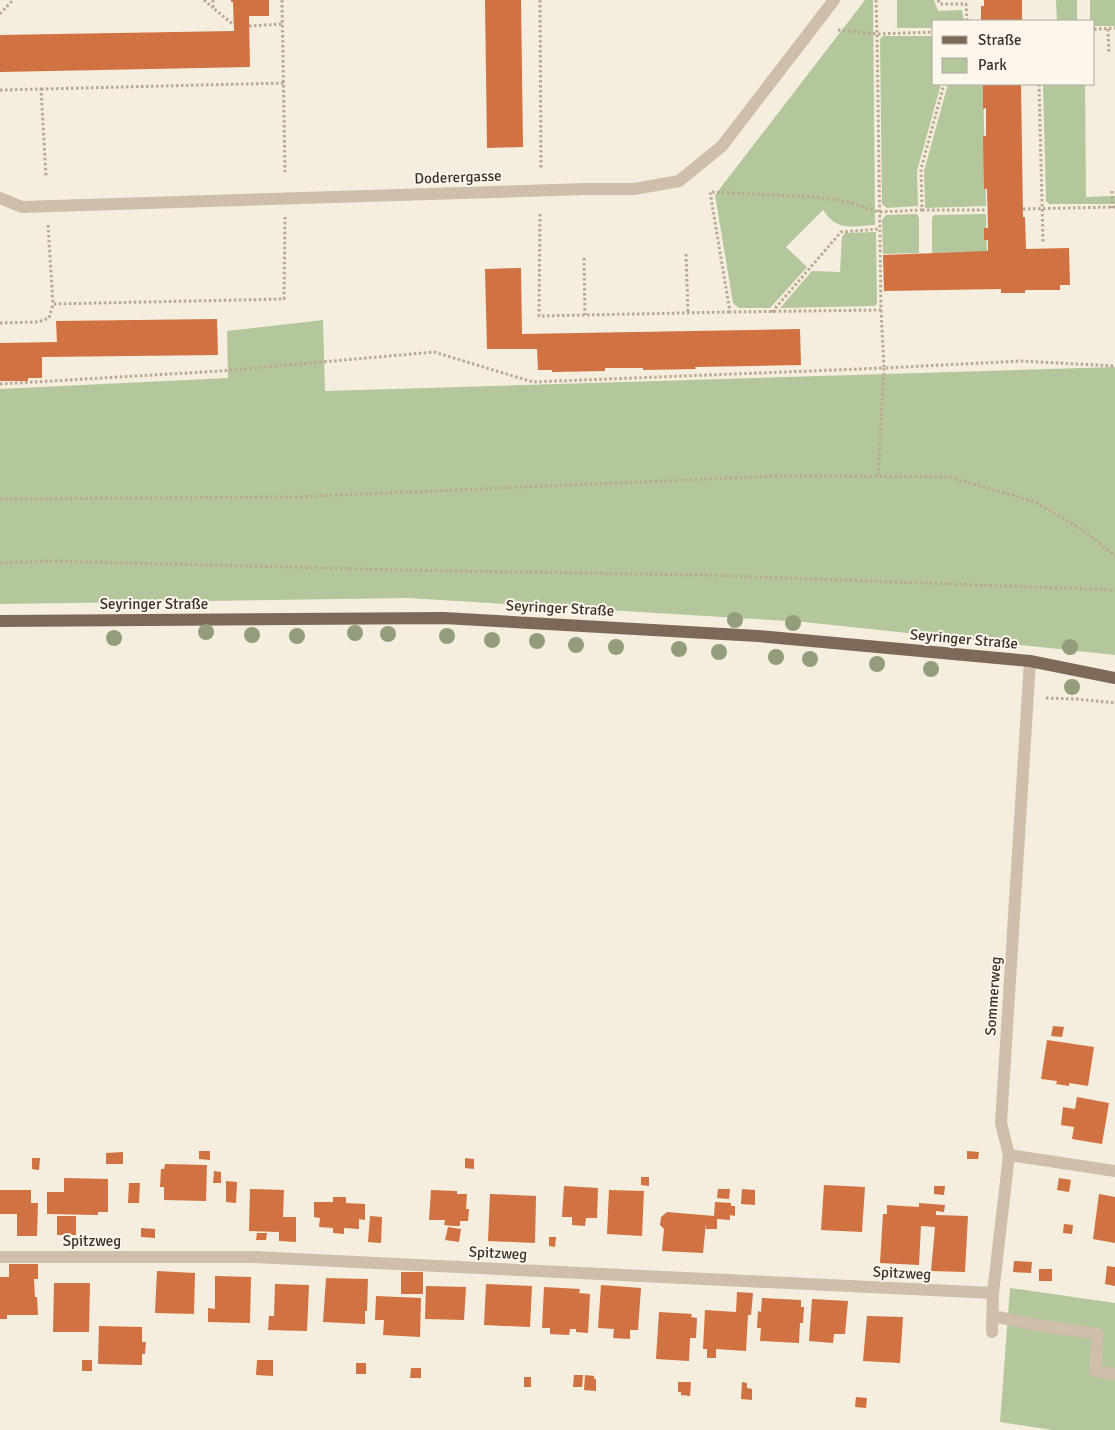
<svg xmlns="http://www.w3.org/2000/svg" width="1115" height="1430" font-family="Signika,sans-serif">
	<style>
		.green { fill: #b4c69c }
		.building { fill: #d07241 }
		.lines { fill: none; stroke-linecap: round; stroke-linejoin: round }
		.path { stroke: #bba893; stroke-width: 3; stroke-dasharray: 2.5 2.5; stroke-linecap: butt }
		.minor { stroke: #cfbea9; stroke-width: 12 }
		.major { stroke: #7e6959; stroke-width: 12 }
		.tree { fill: #949d7b }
		.labels { text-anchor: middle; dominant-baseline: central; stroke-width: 4; stroke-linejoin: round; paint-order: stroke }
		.street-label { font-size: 15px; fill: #3b3129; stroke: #fcf6ec }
	</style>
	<rect width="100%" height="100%" fill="#f5edde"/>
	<!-- green -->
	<path class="green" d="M 865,0 L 873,0 L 875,225 C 850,226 838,232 823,210 L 786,247 L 807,267 L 770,308 L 739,308 L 733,303 L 715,195 Z
		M 897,0 L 934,0 L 938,11 L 962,10 L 964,21 L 934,21 L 934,28 L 897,28 Z
		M 1056,0 L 1077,0 L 1077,21 L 1057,21 Z
		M 1090,0 L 1115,0 L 1115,26 L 1094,26 L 1094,21 L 1090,21 Z
		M 883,36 L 934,36 L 934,84 L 941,84 L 917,171 L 918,206 L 887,208 L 882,204 L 880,39 Z
		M 948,84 L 983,84 L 986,206 L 925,208 L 924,171 Z
		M 1043,84 L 1085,84 L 1086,197 L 1115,196 L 1115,204 L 1049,204 L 1046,201 Z
		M 917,214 L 919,218 L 919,253 L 883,254 L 882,220 L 886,215 Z
		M 986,214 L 987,252 L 932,253 L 932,218 L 934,215 Z
		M 876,232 L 877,303 L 875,306 L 780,308 L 812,271 L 840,272 L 842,237 L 845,233 Z
		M 323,320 L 325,391 L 1115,367 L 1115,655 L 804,622 L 408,598 L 0,604 L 0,389 L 228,378 L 227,331 Z
		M 1010,1288 L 1115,1303 L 1115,1430 L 1053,1430 L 1000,1422 Z"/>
	<!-- building -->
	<path class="building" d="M 231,0 L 269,0 L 269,16 L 249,16 L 250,67 L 0,72 L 0,35 L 234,31 L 233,2 L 231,2 Z
		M 485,0 L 521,0 L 523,147 L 487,148 Z
		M 984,0 L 1022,0 L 1022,21 L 981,21 L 981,6 L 984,6 Z
		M 983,84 L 1021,84 L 1023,217 L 1025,217 L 1026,249 L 1069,248 L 1070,285 L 1060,285 L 1060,290 L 1025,290 L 1025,293 L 1001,293 L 1001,289 L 884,291 L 883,255 L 988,251 L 988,240 L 984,240 L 984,228 L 988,228 L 987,189 L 984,189 L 983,136 L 986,136 L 986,108 L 983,109 Z
		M 521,268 L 522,334 L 800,329 L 801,365 L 695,367 L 696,369 L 643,370 L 643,368 L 605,368 L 605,371 L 552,372 L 552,370 L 538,370 L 537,349 L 487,349 L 485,269 Z
		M 217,319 L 218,355 L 42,357 L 42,378 L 28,378 L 28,381 L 0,381 L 0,343 L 57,342 L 56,321 Z
		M 1053,1026 L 1064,1027 L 1062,1037 L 1051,1036 Z
		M 1047,1040 L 1094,1047 L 1088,1086 L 1069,1083 L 1069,1086 L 1056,1084 L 1057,1081 L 1041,1079 Z
		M 1077,1097 L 1109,1103 L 1102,1144 L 1072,1139 L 1074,1127 L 1061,1125 L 1063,1107 L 1075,1109 Z
		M 199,1151 L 210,1151 L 210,1160 L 199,1159 Z
		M 967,1151 L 979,1152 L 978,1159 L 967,1159 Z
		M 123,1152 L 123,1164 L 106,1164 L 106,1153 Z
		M 32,1158 L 40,1158 L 39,1170 L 32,1169 Z
		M 465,1158 L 474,1159 L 474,1169 L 465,1168 Z
		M 165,1164 L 207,1165 L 206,1201 L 164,1200 L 164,1187 L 160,1187 L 161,1169 L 164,1169 Z
		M 214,1171 L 221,1172 L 221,1183 L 213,1183 Z
		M 641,1177 L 649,1177 L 649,1186 L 641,1185 Z
		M 64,1178 L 108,1179 L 108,1212 L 98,1212 L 98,1215 L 47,1214 L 47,1192 L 64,1192 Z
		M 1059,1178 L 1071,1180 L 1069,1192 L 1057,1190 Z
		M 226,1181 L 237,1182 L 236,1203 L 226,1202 Z
		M 129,1183 L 140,1183 L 139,1203 L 128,1203 Z
		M 824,1185 L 865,1187 L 862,1232 L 821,1230 Z
		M 564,1186 L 598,1188 L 597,1218 L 586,1218 L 585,1226 L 572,1225 L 572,1217 L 562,1217 Z
		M 934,1186 L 945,1186 L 944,1195 L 934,1194 Z
		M 250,1189 L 284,1190 L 283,1217 L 296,1217 L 296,1242 L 279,1241 L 279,1232 L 249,1231 Z
		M 718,1189 L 730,1189 L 729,1199 L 717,1198 Z
		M 742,1189 L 755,1190 L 755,1205 L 741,1204 Z
		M 0,1190 L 31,1190 L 31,1203 L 38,1203 L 37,1236 L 17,1236 L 17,1214 L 0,1214 Z
		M 431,1190 L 457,1191 L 457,1194 L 467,1194 L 466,1209 L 469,1209 L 468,1221 L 460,1221 L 460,1226 L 453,1226 L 444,1225 L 445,1220 L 429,1220 Z
		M 609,1190 L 644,1191 L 642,1236 L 607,1234 Z
		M 490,1194 L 536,1196 L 535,1243 L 488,1241 Z
		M 1099,1194 L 1115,1197 L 1115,1243 L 1093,1239 Z
		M 333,1197 L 346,1197 L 346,1203 L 365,1204 L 365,1220 L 359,1219 L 359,1229 L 344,1228 L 344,1234 L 333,1233 L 333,1228 L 319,1227 L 320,1218 L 314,1217 L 314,1202 L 333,1202 Z
		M 715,1202 L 731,1203 L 731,1206 L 735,1206 L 735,1216 L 730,1215 L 730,1220 L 717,1219 L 717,1229 L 706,1229 L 706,1223 L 703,1253 L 662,1251 L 664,1229 L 660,1225 L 661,1217 L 667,1212 L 714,1216 Z
		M 919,1203 L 945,1205 L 944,1212 L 936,1211 L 936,1215 L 968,1216 L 965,1272 L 931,1271 L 935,1227 L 921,1226 L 919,1265 L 880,1263 L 883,1214 L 887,1214 L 887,1205 L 919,1207 Z
		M 57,1216 L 76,1216 L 76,1235 L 57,1235 Z
		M 370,1216 L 382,1217 L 381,1243 L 368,1242 Z
		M 1064,1224 L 1073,1225 L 1072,1234 L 1063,1233 Z
		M 448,1227 L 461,1229 L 459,1242 L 445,1240 Z
		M 141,1228 L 155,1229 L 155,1238 L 141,1237 Z
		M 257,1233 L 267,1233 L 266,1240 L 256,1240 Z
		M 549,1237 L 556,1237 L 555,1247 L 549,1246 Z
		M 1014,1261 L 1032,1262 L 1031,1273 L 1013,1272 Z
		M 9,1264 L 38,1264 L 38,1279 L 34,1279 L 35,1297 L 37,1297 L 38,1315 L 7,1315 L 7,1319 L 0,1319 L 0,1277 L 9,1277 Z
		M 1107,1266 L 1115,1267 L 1115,1286 L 1105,1284 Z
		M 1039,1269 L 1052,1269 L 1052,1281 L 1039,1281 Z
		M 157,1271 L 195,1273 L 194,1314 L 155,1313 Z
		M 401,1272 L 423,1272 L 423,1294 L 401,1294 Z
		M 215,1276 L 251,1277 L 250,1323 L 208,1322 L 208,1308 L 215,1309 Z
		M 326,1278 L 368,1279 L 367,1311 L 365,1311 L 365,1324 L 323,1322 Z
		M 54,1283 L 90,1283 L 89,1332 L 53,1332 Z
		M 275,1284 L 309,1285 L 307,1331 L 268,1330 L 269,1316 L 274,1316 Z
		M 486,1284 L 532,1286 L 530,1327 L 484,1325 Z
		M 601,1285 L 641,1288 L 638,1330 L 630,1330 L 630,1339 L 613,1338 L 614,1329 L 598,1328 Z
		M 426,1286 L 466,1287 L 464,1320 L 425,1319 Z
		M 544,1287 L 580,1289 L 579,1293 L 590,1294 L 588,1333 L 576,1332 L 576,1329 L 570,1329 L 569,1335 L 550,1334 L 550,1328 L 542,1328 Z
		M 737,1292 L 753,1293 L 751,1315 L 748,1315 L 746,1351 L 716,1349 L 716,1358 L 707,1358 L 707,1349 L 703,1349 L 705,1310 L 736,1312 Z
		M 376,1296 L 421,1298 L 420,1337 L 383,1335 L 384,1320 L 375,1320 Z
		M 762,1298 L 801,1300 L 801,1307 L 804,1307 L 803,1323 L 800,1323 L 799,1343 L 760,1341 L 761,1328 L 757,1328 L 758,1311 L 761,1312 Z
		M 812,1299 L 848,1301 L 845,1334 L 834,1334 L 833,1343 L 809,1341 Z
		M 659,1312 L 692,1314 L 691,1317 L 697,1318 L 696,1338 L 690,1338 L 689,1361 L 656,1359 Z
		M 867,1316 L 903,1317 L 900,1363 L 863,1361 Z
		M 99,1326 L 142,1327 L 142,1342 L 146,1342 L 145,1354 L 142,1354 L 142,1365 L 98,1364 Z
		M 82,1360 L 92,1360 L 92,1371 L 82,1371 Z
		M 257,1360 L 273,1360 L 273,1376 L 256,1375 Z
		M 356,1363 L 366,1363 L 366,1374 L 356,1374 Z
		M 411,1368 L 421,1368 L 421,1378 L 410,1378 Z
		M 574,1375 L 583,1375 L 582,1387 L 573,1387 Z
		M 585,1375 L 594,1376 L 594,1379 L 596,1379 L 596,1391 L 584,1390 Z
		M 524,1377 L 531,1377 L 531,1387 L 524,1387 Z
		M 678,1382 L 691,1382 L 690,1396 L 681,1395 L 681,1392 L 678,1392 Z
		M 742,1382 L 747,1383 L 747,1388 L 752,1389 L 752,1400 L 741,1399 Z
		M 856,1397 L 867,1398 L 866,1408 L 855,1407 Z"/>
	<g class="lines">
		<!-- path -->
		<path class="path" d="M 204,0 L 213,8
			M 213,0 L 213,8 L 234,25
			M 282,0 L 285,172
			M 540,0 L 541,168
			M 876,0 L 877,34 L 934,32
			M 938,0 L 940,4 L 966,4 L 967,21
			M 0,14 L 13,0
			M 249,26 L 282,24
			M 1094,29 L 1115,28
			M 1108,29 L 1109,54
			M 838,30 L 877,34 L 881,310 L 730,312 L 710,192 L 817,197 L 849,202 L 879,212 L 922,210 L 921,169 L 944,84
			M 1039,84 L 1043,242
			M 41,89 L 284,83
			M 0,90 L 41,89 L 46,176
			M 1112,191 L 1112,208
			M 1023,209 L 1115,207
			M 922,210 L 987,210
			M 540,214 L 539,316 L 730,312
			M 48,225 L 53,304 L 284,299 L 285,217
			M 686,254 L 688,313
			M 584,258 L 585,315
			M 881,310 L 884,368 L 1021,361 L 1115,366
			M 772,312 L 841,232 L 880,229
			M 0,323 L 38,322 L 49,318 L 53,304
			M 0,384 L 221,371 L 434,352 L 533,382 L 884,368 L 878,475
			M 0,499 L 295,497 L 779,476 L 950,477 L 1035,502 L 1080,528 L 1115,556
			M 0,563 L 51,561 L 402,570 L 702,575 L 1115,590
			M 1046,698 L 1076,699 L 1115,703"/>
		<!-- minor -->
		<path class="minor" d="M 0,198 L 22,207 L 585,189 L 634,189 L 679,181 L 722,146 L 834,0
			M 1009,1155 L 1115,1171
			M 0,1257 L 252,1257 L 993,1293
			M 993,1316 L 1037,1325 L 1098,1334 L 1095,1371 L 1115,1374
			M 992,1332 L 993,1293 L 1009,1155 L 1001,1123 L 1030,661"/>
		<!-- major -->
		<path class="major" d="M 0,621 L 444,618 L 758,636 L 1030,661 L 1115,678"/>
	</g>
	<!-- trees -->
	<g class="tree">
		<circle cx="735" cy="620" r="8"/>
		<circle cx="793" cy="623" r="8"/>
		<circle cx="206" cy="632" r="8"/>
		<circle cx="355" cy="633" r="8"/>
		<circle cx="388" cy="634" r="8"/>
		<circle cx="252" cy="635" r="8"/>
		<circle cx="297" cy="636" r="8"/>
		<circle cx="447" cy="636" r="8"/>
		<circle cx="114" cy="638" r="8"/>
		<circle cx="492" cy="640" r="8"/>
		<circle cx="537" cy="641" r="8"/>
		<circle cx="576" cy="645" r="8"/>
		<circle cx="616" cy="647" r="8"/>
		<circle cx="1070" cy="647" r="8"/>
		<circle cx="679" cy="649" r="8"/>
		<circle cx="719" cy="652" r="8"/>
		<circle cx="776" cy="657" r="8"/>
		<circle cx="810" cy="659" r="8"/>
		<circle cx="877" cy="664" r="8"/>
		<circle cx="931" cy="669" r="8"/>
		<circle cx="1072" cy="687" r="8"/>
	</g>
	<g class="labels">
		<!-- street labels -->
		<g class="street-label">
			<text transform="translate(458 177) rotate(-2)">Doderergasse</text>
			<text x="154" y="604">Seyringer Straße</text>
			<text transform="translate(560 608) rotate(3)">Seyringer Straße</text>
			<text transform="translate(964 639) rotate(5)">Seyringer Straße</text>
			<text transform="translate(993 996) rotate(-86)">Sommerweg</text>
			<text x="92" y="1241">Spitzweg</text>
			<text transform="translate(498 1253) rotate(3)">Spitzweg</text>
			<text transform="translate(902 1273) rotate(3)">Spitzweg</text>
		</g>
	</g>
	<!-- legend -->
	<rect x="932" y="20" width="162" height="65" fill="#fcf6ec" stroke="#afa79e"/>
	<rect x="942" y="36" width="25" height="8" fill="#7e6959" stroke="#afa79e"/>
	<text x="978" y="45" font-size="15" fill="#3b3129">Straße</text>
	<rect x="942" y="58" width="25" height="15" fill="#b4c69c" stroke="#afa79e"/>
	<text x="978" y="70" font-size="15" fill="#3b3129">Park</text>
</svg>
